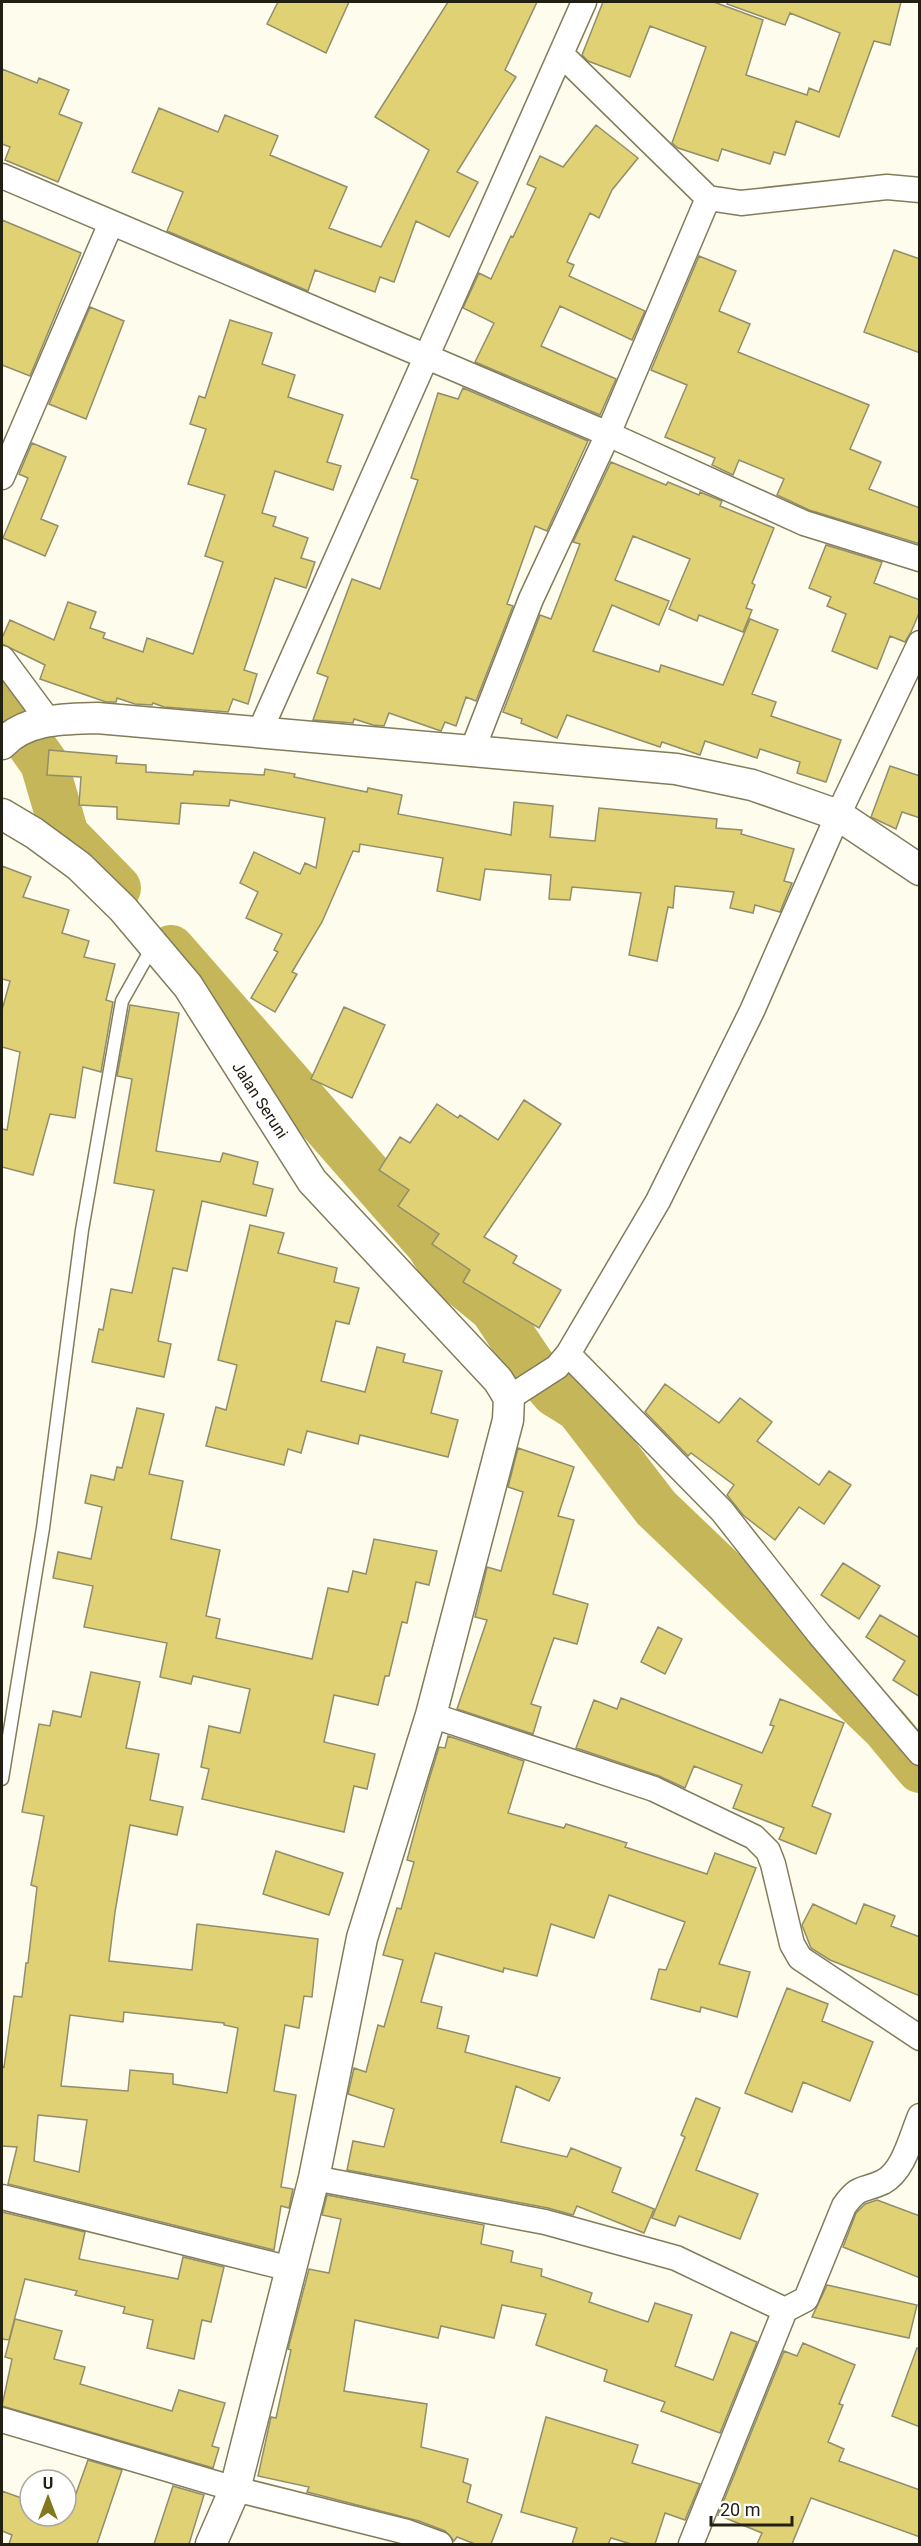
<svg xmlns="http://www.w3.org/2000/svg" width="921" height="2546" font-family="Roboto,sans-serif">
	<style>
		.lines { fill: none; stroke-linecap: round; stroke-linejoin: round }
		.river { stroke: #c5b65a; stroke-width: 48 }
		.building { fill: #e0d175; stroke: #928d6b; stroke-width: 1.5; fill-rule: evenodd }
		.service-casing { stroke: #827c5b; stroke-width: 15 }
		.minor-casing { stroke: #827c5b; stroke-width: 27 }
		.tertiary-casing { stroke: #827c5b; stroke-width: 33 }
		.service { stroke: #fff; stroke-width: 12 }
		.minor { stroke: #fff; stroke-width: 24 }
		.tertiary { stroke: #fff; stroke-width: 30 }
		.labels { text-anchor: middle; dominant-baseline: central; stroke-width: 4.5; stroke-linejoin: round; paint-order: stroke }
		.street-label { font-size: 16px; fill: #222012; stroke: #fff }
	</style>
	<rect width="100%" height="100%" fill="#fefced"/>
	<g class="lines">
		<!-- river -->
		<path class="river" d="M 2,704 L 44,763 L 65,835 L 117,888
			M 171,949 L 430,1245 L 445,1269 L 493,1308 L 531,1365 L 555,1393 L 579,1408 L 656,1508 L 885,1727 L 920,1769"/>
	</g>
	<!-- building -->
	<path class="building" d="M 278,2 L 349,2 L 326,53 L 267,24 Z
		M 448,2 L 537,2 L 505,70 L 516,77 L 457,172 L 478,182 L 449,237 L 416,221 L 394,282 L 380,277 L 375,292 L 315,270 L 308,291 L 167,231 L 183,192 L 132,172 L 159,108 L 218,132 L 225,115 L 278,136 L 270,155 L 347,187 L 329,228 L 381,247 L 429,150 L 375,117 Z
		M 603,2 L 714,2 L 763,20 L 746,75 L 807,95 L 809,88 L 819,92 L 840,33 L 790,13 L 785,25 L 727,4 L 727,2 L 901,2 L 890,45 L 874,41 L 839,137 L 796,121 L 785,155 L 774,152 L 770,164 L 722,149 L 718,161 L 678,148 L 672,143 L 706,47 L 650,26 L 630,77 L 588,61 L 582,55 Z
		M 2,69 L 37,83 L 39,78 L 69,90 L 59,114 L 82,123 L 58,182 L 5,160 L 10,147 L 2,144 Z
		M 596,125 L 638,158 L 612,190 L 599,218 L 590,213 L 567,262 L 574,265 L 569,276 L 645,311 L 632,340 L 560,306 L 541,346 L 616,379 L 600,415 L 475,362 L 494,323 L 463,308 L 479,273 L 491,279 L 511,236 L 513,237 L 536,188 L 527,184 L 540,156 L 563,167 Z
		M 2,220 L 81,253 L 30,376 L 2,365 Z
		M 894,250 L 920,259 L 920,353 L 864,332 Z
		M 699,256 L 736,271 L 719,311 L 750,324 L 738,352 L 869,405 L 850,449 L 881,462 L 869,489 L 920,508 L 920,544 L 809,510 L 777,495 L 784,479 L 739,460 L 733,475 L 712,465 L 715,458 L 665,437 L 687,385 L 651,370 Z
		M 90,307 L 124,321 L 86,419 L 49,404 Z
		M 230,320 L 272,333 L 262,364 L 295,375 L 288,397 L 343,415 L 327,462 L 341,466 L 333,490 L 275,471 L 262,513 L 276,517 L 273,526 L 308,538 L 301,558 L 315,562 L 306,588 L 275,578 L 244,670 L 257,674 L 248,704 L 233,699 L 228,712 L 164,707 L 153,703 L 152,705 L 135,704 L 117,698 L 116,702 L 106,702 L 40,679 L 45,665 L 2,644 L 2,638 L 10,620 L 54,640 L 68,602 L 96,612 L 90,628 L 105,633 L 103,638 L 143,652 L 147,638 L 193,654 L 223,562 L 205,556 L 225,495 L 188,484 L 206,429 L 190,424 L 199,396 L 205,398 Z
		M 463,388 L 588,441 L 547,531 L 535,526 L 507,604 L 513,606 L 476,701 L 466,697 L 456,726 L 445,722 L 441,731 L 389,713 L 384,726 L 373,725 L 354,719 L 353,723 L 313,720 L 328,677 L 317,673 L 352,579 L 380,589 L 418,480 L 411,478 L 438,393 L 458,399 Z
		M 32,443 L 66,457 L 41,519 L 58,526 L 45,556 L 3,538 L 28,478 L 19,474 Z
		M 611,462 L 666,485 L 668,482 L 699,495 L 700,492 L 722,501 L 720,506 L 774,528 L 752,583 L 755,585 L 746,608 L 752,610 L 743,632 L 699,615 L 697,621 L 669,609 L 690,559 L 633,536 L 615,580 L 669,601 L 659,625 L 612,605 L 593,651 L 659,672 L 661,665 L 723,685 L 750,619 L 778,630 L 752,694 L 776,702 L 771,716 L 841,740 L 826,782 L 797,773 L 800,762 L 760,749 L 757,758 L 705,741 L 700,755 L 662,742 L 660,747 L 567,715 L 557,738 L 521,723 L 522,719 L 503,712 L 540,615 L 551,619 L 580,544 L 573,542 Z
		M 826,545 L 882,562 L 874,583 L 920,600 L 920,611 L 911,632 L 905,642 L 890,636 L 877,669 L 832,651 L 846,614 L 827,606 L 831,597 L 809,588 Z
		M 49,750 L 117,756 L 116,763 L 146,765 L 146,772 L 193,775 L 194,771 L 264,775 L 265,769 L 295,774 L 294,777 L 367,792 L 368,788 L 402,795 L 398,814 L 511,835 L 514,802 L 553,806 L 550,837 L 595,841 L 599,808 L 717,819 L 716,828 L 742,830 L 741,834 L 794,849 L 784,881 L 792,883 L 780,912 L 755,905 L 753,913 L 730,908 L 734,892 L 675,886 L 673,908 L 668,907 L 657,961 L 629,955 L 641,893 L 572,887 L 570,900 L 549,899 L 551,875 L 485,869 L 480,900 L 437,891 L 443,858 L 360,844 L 359,852 L 353,851 L 322,922 L 292,972 L 297,974 L 275,1012 L 251,998 L 278,952 L 274,950 L 282,934 L 246,918 L 258,892 L 240,883 L 254,852 L 300,874 L 305,863 L 316,868 L 325,818 L 230,800 L 229,806 L 181,803 L 179,824 L 117,819 L 117,807 L 79,805 L 81,777 L 47,775 Z
		M 890,766 L 920,776 L 920,818 L 902,812 L 896,829 L 871,817 Z
		M 2,866 L 31,877 L 23,897 L 69,910 L 62,933 L 89,941 L 84,957 L 115,964 L 106,1000 L 113,1002 L 101,1072 L 83,1067 L 75,1118 L 50,1114 L 33,1175 L 2,1167 L 2,1129 L 7,1130 L 20,1052 L 2,1047 L 2,1010 L 10,981 L 2,979 Z
		M 130,1005 L 179,1013 L 156,1151 L 220,1162 L 223,1153 L 258,1162 L 253,1184 L 273,1189 L 266,1216 L 202,1201 L 187,1271 L 173,1268 L 158,1341 L 171,1344 L 164,1377 L 92,1362 L 99,1329 L 103,1330 L 111,1289 L 132,1293 L 154,1190 L 114,1183 L 132,1079 L 117,1076 Z
		M 344,1007 L 385,1025 L 352,1098 L 311,1079 Z
		M 524,1100 L 561,1124 L 484,1237 L 517,1256 L 513,1263 L 561,1290 L 539,1328 L 463,1282 L 470,1270 L 432,1244 L 439,1234 L 398,1206 L 409,1190 L 379,1170 L 400,1137 L 410,1143 L 437,1104 L 458,1118 L 460,1115 L 498,1140 Z
		M 250,1225 L 284,1233 L 278,1253 L 337,1268 L 334,1282 L 359,1288 L 349,1324 L 336,1321 L 321,1381 L 365,1392 L 377,1347 L 405,1354 L 403,1362 L 442,1371 L 431,1413 L 458,1420 L 448,1457 L 360,1435 L 358,1444 L 307,1431 L 301,1453 L 288,1449 L 284,1465 L 206,1446 L 216,1407 L 226,1410 L 237,1365 L 218,1360 Z
		M 665,1384 L 719,1423 L 740,1398 L 772,1422 L 757,1441 L 819,1485 L 829,1471 L 851,1485 L 824,1524 L 799,1507 L 775,1540 L 743,1515 L 727,1495 L 734,1485 L 691,1453 L 688,1456 L 645,1412 Z
		M 137,1408 L 164,1414 L 149,1474 L 183,1481 L 171,1539 L 220,1550 L 206,1616 L 220,1619 L 216,1638 L 312,1659 L 328,1588 L 348,1592 L 353,1571 L 366,1574 L 374,1539 L 437,1551 L 429,1585 L 416,1582 L 407,1623 L 402,1622 L 389,1676 L 385,1676 L 378,1705 L 334,1695 L 324,1742 L 375,1754 L 367,1789 L 354,1786 L 344,1832 L 202,1799 L 209,1769 L 201,1767 L 209,1726 L 240,1733 L 250,1689 L 193,1676 L 191,1684 L 160,1677 L 167,1643 L 84,1627 L 93,1586 L 53,1578 L 58,1552 L 91,1559 L 102,1507 L 85,1503 L 91,1475 L 114,1480 L 117,1467 L 122,1468 Z
		M 518,1448 L 574,1467 L 558,1516 L 574,1520 L 553,1594 L 588,1604 L 577,1644 L 554,1638 L 531,1704 L 541,1707 L 533,1734 L 457,1709 L 487,1620 L 475,1617 L 487,1567 L 501,1571 L 523,1492 L 508,1487 Z
		M 843,1563 L 880,1586 L 859,1619 L 821,1595 Z
		M 880,1615 L 920,1638 L 920,1697 L 893,1680 L 905,1661 L 866,1637 Z
		M 658,1627 L 682,1639 L 665,1674 L 641,1662 Z
		M 91,1672 L 140,1682 L 126,1748 L 159,1754 L 150,1800 L 183,1807 L 177,1835 L 130,1825 L 115,1912 L 109,1961 L 192,1970 L 197,1924 L 318,1939 L 312,1997 L 304,1996 L 299,2028 L 285,2025 L 274,2091 L 296,2095 L 281,2187 L 293,2189 L 289,2208 L 281,2206 L 274,2250 L 8,2184 L 17,2147 L 2,2146 L 2,2066 L 4,2067 L 14,1996 L 22,1997 L 26,1963 L 28,1963 L 37,1887 L 31,1885 L 44,1816 L 22,1812 L 39,1724 L 50,1726 L 53,1711 L 81,1717 ZM 124,2012 L 224,2023 L 224,2025 L 238,2028 L 227,2093 L 173,2084 L 173,2074 L 130,2070 L 128,2091 L 61,2086 L 70,2015 L 123,2022 ZM 38,2115 L 87,2120 L 79,2172 L 34,2161 Z
		M 621,1698 L 762,1753 L 774,1726 L 770,1725 L 780,1699 L 844,1723 L 812,1806 L 831,1814 L 816,1854 L 779,1839 L 784,1828 L 733,1808 L 742,1785 L 694,1766 L 685,1788 L 659,1776 L 576,1748 L 594,1700 L 617,1709 Z
		M 448,1736 L 524,1761 L 508,1813 L 564,1828 L 566,1824 L 627,1843 L 625,1847 L 707,1874 L 715,1853 L 756,1868 L 719,1964 L 750,1972 L 737,2017 L 701,2007 L 700,2012 L 651,1999 L 659,1969 L 666,1970 L 685,1922 L 609,1895 L 594,1938 L 551,1924 L 537,1976 L 504,1968 L 503,1972 L 435,1953 L 421,2002 L 442,2007 L 437,2028 L 469,2036 L 465,2052 L 560,2078 L 549,2101 L 516,2086 L 501,2142 L 567,2157 L 571,2148 L 621,2168 L 612,2192 L 654,2209 L 644,2233 L 577,2206 L 573,2215 L 548,2208 L 347,2170 L 353,2141 L 384,2147 L 394,2109 L 348,2094 L 354,2068 L 366,2072 L 378,2025 L 384,2027 L 403,1960 L 383,1955 L 397,1908 L 401,1909 L 414,1862 L 407,1860 L 428,1783 L 439,1747 L 445,1748 Z
		M 276,1851 L 343,1873 L 329,1915 L 263,1894 Z
		M 813,1904 L 856,1924 L 864,1904 L 895,1916 L 891,1926 L 920,1937 L 920,1996 L 830,1960 L 811,1948 L 802,1925 Z
		M 787,1988 L 828,2004 L 822,2021 L 873,2042 L 850,2101 L 803,2082 L 792,2112 L 745,2093 Z
		M 696,2098 L 720,2108 L 696,2170 L 758,2194 L 740,2239 L 679,2216 L 675,2226 L 652,2218 L 685,2137 L 681,2135 Z
		M 327,2195 L 484,2225 L 481,2244 L 513,2251 L 511,2262 L 542,2269 L 541,2276 L 592,2293 L 589,2302 L 648,2322 L 655,2303 L 692,2315 L 675,2366 L 713,2380 L 731,2332 L 757,2342 L 720,2433 L 661,2411 L 665,2402 L 604,2381 L 607,2370 L 536,2345 L 546,2314 L 502,2305 L 494,2338 L 441,2326 L 438,2338 L 355,2320 L 344,2391 L 427,2404 L 421,2447 L 468,2459 L 463,2482 L 471,2485 L 467,2502 L 502,2515 L 491,2544 L 475,2544 L 457,2537 L 454,2541 L 445,2531 L 419,2521 L 307,2492 L 309,2487 L 258,2476 L 271,2417 L 276,2418 L 291,2350 L 288,2349 L 309,2269 L 329,2273 L 341,2219 L 322,2215 Z
		M 877,2200 L 920,2216 L 920,2278 L 843,2247 L 856,2213 L 865,2204 Z
		M 2,2212 L 85,2232 L 79,2259 L 178,2279 L 183,2257 L 224,2267 L 211,2322 L 202,2320 L 194,2359 L 147,2348 L 153,2320 L 123,2313 L 125,2307 L 75,2295 L 77,2291 L 25,2279 L 9,2340 L 2,2339 Z
		M 827,2285 L 917,2305 L 909,2338 L 812,2317 Z
		M 15,2319 L 62,2331 L 54,2359 L 85,2367 L 80,2384 L 172,2411 L 179,2390 L 225,2403 L 212,2446 L 219,2448 L 213,2468 L 2,2406 L 12,2359 L 5,2357 Z
		M 803,2343 L 855,2365 L 839,2404 L 843,2405 L 828,2442 L 844,2449 L 839,2461 L 920,2490 L 920,2537 L 811,2498 L 792,2544 L 757,2544 L 762,2533 L 718,2515 L 784,2351 L 797,2356 Z
		M 917,2348 L 920,2349 L 920,2427 L 892,2416 Z
		M 546,2417 L 638,2445 L 632,2463 L 700,2484 L 685,2520 L 665,2513 L 655,2544 L 631,2544 L 611,2538 L 608,2544 L 572,2544 L 577,2528 L 521,2512 Z
		M 88,2460 L 122,2470 L 97,2544 L 9,2544 L 12,2535 L 2,2531 L 2,2491 L 30,2501 L 30,2516 L 68,2516 Z
		M 173,2486 L 204,2495 L 189,2544 L 154,2544 Z"/>
	<g class="lines">
		<defs>
			<path id="service" d="M 2,1779 L 43,1528 L 82,1230 L 122,1001 L 153,946"/>
			<path id="minor" d="M 561,54 L 708,198 L 741,203 L 887,187 L 920,190
				M 2,176 L 608,434 L 804,523 L 920,559
				M 2,477 L 111,223
				M 2,658 L 48,720
				M 260,731 L 584,2
				M 472,751 L 531,599 L 608,434 L 708,198
				M 568,1354 L 722,1511 L 819,1634 L 920,1753
				M 509,1398 L 557,1367 L 568,1354 L 658,1201 L 752,1011 L 838,815 L 920,643
				M 431,1715 L 654,1789 L 754,1837 L 768,1851 L 773,1864 L 792,1944 L 800,1958 L 920,2038
				M 314,2178 L 545,2222 L 676,2258 L 785,2310
				M 2,2197 L 291,2269
				M 2,2420 L 235,2489 L 407,2532 L 440,2544
				M 691,2544 L 785,2310 L 806,2299 L 844,2206 C 860,2184 862,2192 883,2182 C 904,2171 911,2137 920,2116"/>
			<path id="tertiary" d="M 2,744 C 26,718 65,719 97,718 L 676,769 L 752,785 L 838,815 L 920,870
				M 2,814 L 34,833 L 79,866 L 123,909 L 188,986 L 312,1181 L 498,1380 L 509,1398 L 508,1420 L 431,1715 L 362,1938 L 314,2178 L 235,2489 L 211,2544"/>
		</defs>
		<!-- service casing -->
		<use href="#service" class="service-casing"/>
		<!-- minor casing -->
		<use href="#minor" class="minor-casing"/>
		<!-- tertiary casing -->
		<use href="#tertiary" class="tertiary-casing"/>
		<!-- service -->
		<use href="#service" class="service"/>
		<!-- minor -->
		<use href="#minor" class="minor"/>
		<!-- tertiary -->
		<use href="#tertiary" class="tertiary"/>
	</g>
	<g class="labels">
		<!-- street labels -->
		<g class="street-label">
			<text transform="translate(260 1100) rotate(57)">Jalan Seruni</text>
		</g>
	</g>
	<!-- border -->
	<rect width="921" height="2546" fill="none" stroke="#222012" stroke-width="6"/>
	<!-- north arrow -->
	<g transform="translate(48 2498)"><circle r="28" fill="#ffffff" stroke="#a7a6a0" stroke-width="1.5"/>
	<path d="M0-4.5L10 22L0 15L-10 22Z" fill="#85781c"/>
	<text y="-9" font-size="16" font-weight="bold" text-anchor="middle" fill="#222012">U</text>
	</g>
	<!-- scale -->
	<path d="M711 2516v9h81v-9" fill="none" stroke="#222012" stroke-width="3"/>
	<text x="720" y="2516" font-size="18" fill="#222012" stroke="#ffffff" stroke-width="4.5" paint-order="stroke">20 m</text>
</svg>
